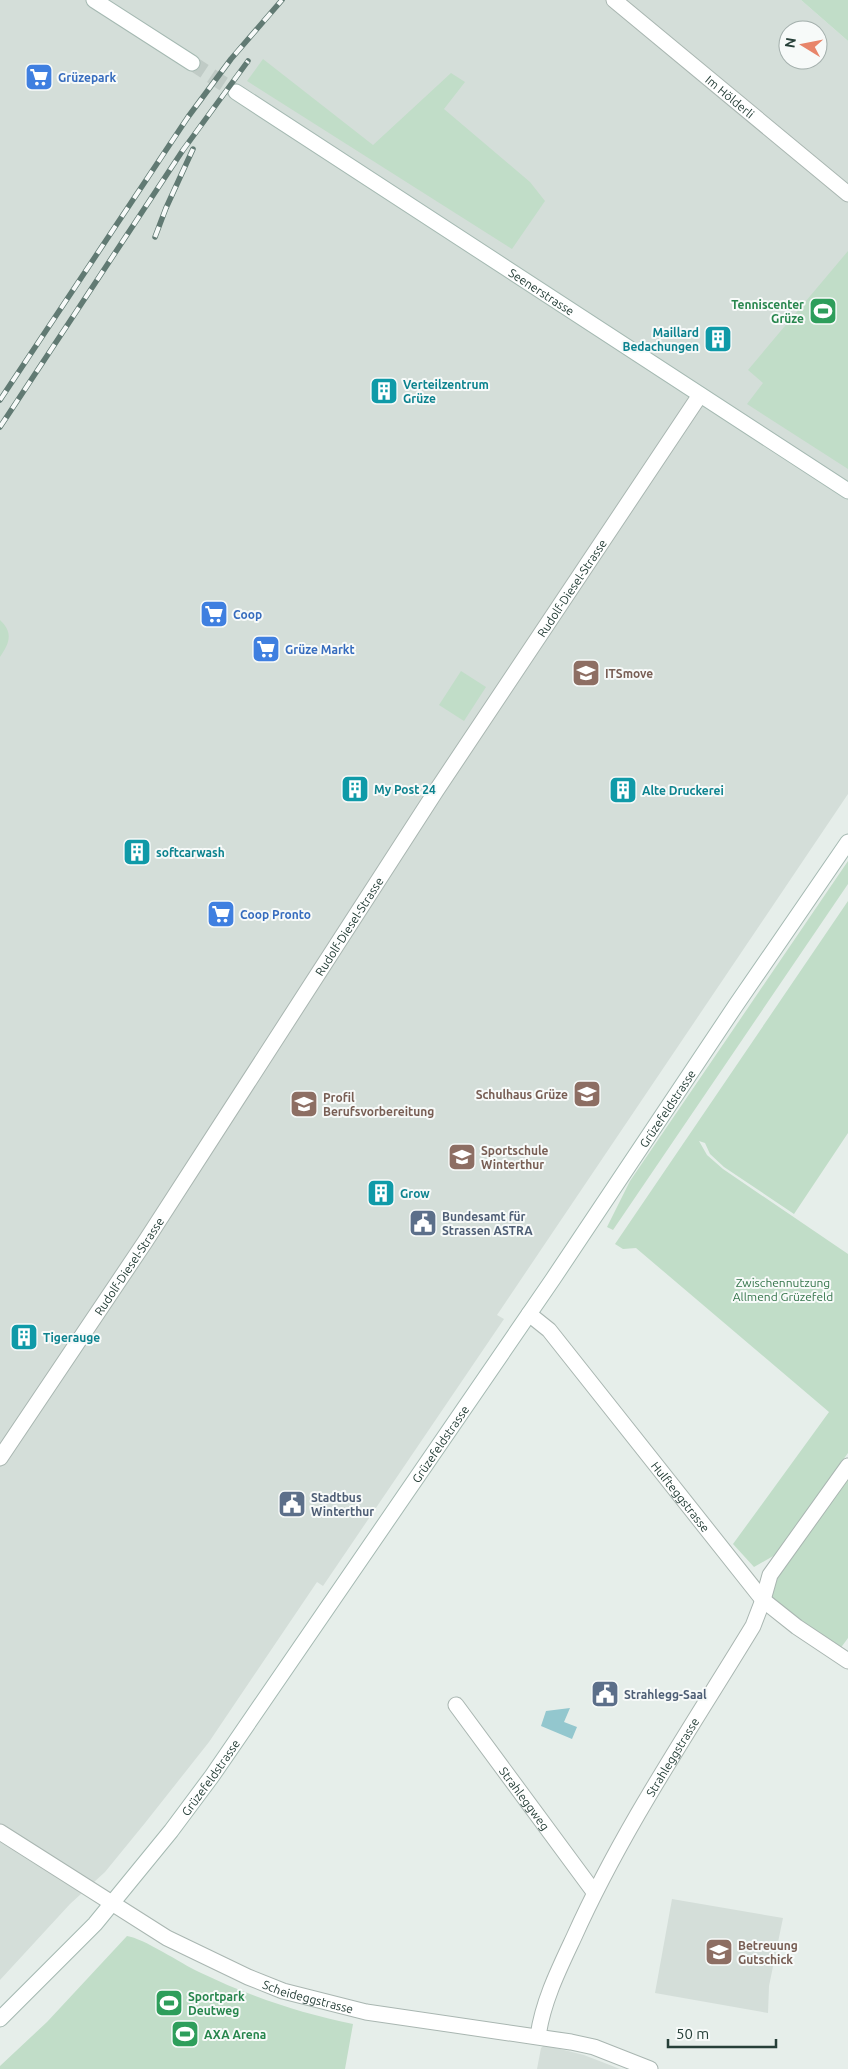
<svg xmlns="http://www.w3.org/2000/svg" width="848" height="2069" font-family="Ubuntu,sans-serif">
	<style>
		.built { fill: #d4ded9; fill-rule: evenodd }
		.green { fill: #c1ddc8 }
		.water { fill: #93c7ce }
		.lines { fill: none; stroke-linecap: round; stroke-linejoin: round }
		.secondary-tunnel { stroke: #c0cbc6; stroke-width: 15; stroke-dasharray: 15 8; stroke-linecap: butt }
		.street-casing { stroke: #a9b6b1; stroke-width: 17 }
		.secondary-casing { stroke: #a5b9b2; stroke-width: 17 }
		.street { stroke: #fff; stroke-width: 15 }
		.secondary { stroke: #fff; stroke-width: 15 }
		.rail-casing { stroke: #617a73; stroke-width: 5.5 }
		.rail { stroke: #f7faf9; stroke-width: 4; stroke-dasharray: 11; stroke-linecap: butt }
		.labels { text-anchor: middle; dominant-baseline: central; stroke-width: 4; stroke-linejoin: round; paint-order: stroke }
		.shop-label { font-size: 12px; font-weight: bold; fill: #366cbe; stroke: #f7faf9; text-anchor: start }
		.street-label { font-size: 12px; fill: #263f38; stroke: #f7faf9 }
		.leisure-label { font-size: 12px; font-weight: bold; fill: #27864d; stroke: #f7faf9; text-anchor: start }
		.culture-label { font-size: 12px; font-weight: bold; fill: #0d838f; stroke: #f7faf9; text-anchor: start }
		.education-label { font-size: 12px; font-weight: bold; fill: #785e54; stroke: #f7faf9; text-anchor: start }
		.service-label { font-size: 12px; font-weight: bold; fill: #4e5e75; stroke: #f7faf9; text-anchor: start }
		.park-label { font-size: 12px; fill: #33744a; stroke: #f7faf9 }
	</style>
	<rect width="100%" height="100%" fill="#e6eeea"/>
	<!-- built -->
	<path class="built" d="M 0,0 L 801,0 L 848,41 L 848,794 L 497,1315 L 504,1319 L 323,1586 L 317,1582 L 209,1742 L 145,1823 L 105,1872 L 70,1904 L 0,1980 ZM 788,30 L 818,30 L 818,60 L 788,60 Z
		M 672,1899 L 783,1918 L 769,1986 L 768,2013 L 655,1993 Z
		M 544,2045 L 584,2055 L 620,2069 L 537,2069 L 541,2048 Z"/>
	<!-- green -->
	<path class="green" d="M 801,0 L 848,0 L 848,41 Z
		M 263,59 L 373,145 L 451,73 L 465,82 L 444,109 L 530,182 L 545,201 L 512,249 L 247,81 Z
		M 848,251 L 848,469 L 747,404 L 763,383 L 748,370 Z
		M 0,620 C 14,633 9,644 0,657 Z
		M 461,671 L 486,687 L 464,721 L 439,705 Z
		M 848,861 L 848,884 L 613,1230 L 607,1227 L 630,1181 Z
		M 848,901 L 848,1133 L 794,1214 L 724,1167 L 710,1154 L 705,1143 L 699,1141 L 707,1155 L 723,1169 L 848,1254 L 848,1453 L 775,1555 L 754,1567 L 733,1544 L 829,1412 L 636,1248 L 623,1249 L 615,1244 Z
		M 848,1466 L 848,1638 L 837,1653 L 763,1600 L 770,1575 Z
		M 127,1936 C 143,1938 182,1964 199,1972 C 249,1996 299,2013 353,2024 L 345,2069 L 0,2069 L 0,2066 L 47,2022 Z"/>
	<!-- water -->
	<path class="water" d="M 570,1708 L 564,1722 L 577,1727 L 572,1739 L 541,1726 L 546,1711 Z"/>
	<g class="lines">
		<!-- secondary-tunnel -->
		<path class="secondary-tunnel" d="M 192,63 L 236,92"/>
		<defs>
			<g id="street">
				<path id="s1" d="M 614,0 L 848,194"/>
				<path id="s2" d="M 529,1314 L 549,1330 L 763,1600 L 797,1627 L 848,1661"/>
				<path id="s3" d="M 0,1458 L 145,1242 L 436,791 L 700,395"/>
				<path id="s4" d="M 456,1705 L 594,1892"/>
				<path id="s5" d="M 0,1832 L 167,1938 L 248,1977 L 283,1991 L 366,2012 L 571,2042 L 594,2047 L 650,2069"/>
				<path id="s6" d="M 538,2036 C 543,2001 559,1969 574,1937 C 623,1828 691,1728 753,1626 L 763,1600 L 770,1575 L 848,1466"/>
			</g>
			<g id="secondary">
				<path d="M 94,0 L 192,63"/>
				<path id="s7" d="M 236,92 L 848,491"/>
				<path id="s8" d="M 0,2019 L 95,1924 L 171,1831 L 212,1776 L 553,1279 L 736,1005 L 848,842"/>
			</g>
		</defs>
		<!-- street casing -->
		<use href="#street" class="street-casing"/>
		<!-- secondary casing -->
		<use href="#secondary" class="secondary-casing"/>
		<!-- street -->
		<use href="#street" class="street"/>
		<!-- secondary -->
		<use href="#secondary" class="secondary"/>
		<defs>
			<path id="rail" d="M 155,237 L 166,208 L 193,149
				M 0,400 L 188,117 L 231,59 L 282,0
				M 0,427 L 183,150 L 248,61"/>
		</defs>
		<!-- rail casing -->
		<use href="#rail" class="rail-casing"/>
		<!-- rail -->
		<use href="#rail" class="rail"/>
	</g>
	<!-- icons -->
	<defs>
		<symbol id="supermarket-square" viewBox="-11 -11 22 22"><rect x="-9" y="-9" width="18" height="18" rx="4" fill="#3f7fe0" stroke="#f7faf9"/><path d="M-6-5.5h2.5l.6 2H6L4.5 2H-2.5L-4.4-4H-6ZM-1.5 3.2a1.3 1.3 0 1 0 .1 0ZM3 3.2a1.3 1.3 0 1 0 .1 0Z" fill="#fff"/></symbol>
		<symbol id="stadium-square" viewBox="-11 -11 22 22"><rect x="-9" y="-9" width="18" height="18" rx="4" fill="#2e9e5b" stroke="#f7faf9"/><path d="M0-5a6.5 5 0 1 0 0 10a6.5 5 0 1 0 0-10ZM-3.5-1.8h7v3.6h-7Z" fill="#fff"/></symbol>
		<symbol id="building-square" viewBox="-11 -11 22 22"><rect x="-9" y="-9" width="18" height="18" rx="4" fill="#0f9aa8" stroke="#f7faf9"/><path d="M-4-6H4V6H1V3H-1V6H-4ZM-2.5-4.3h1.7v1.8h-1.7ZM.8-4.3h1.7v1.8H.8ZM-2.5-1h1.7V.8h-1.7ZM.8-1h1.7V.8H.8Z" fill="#fff"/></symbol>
		<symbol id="school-square" viewBox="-11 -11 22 22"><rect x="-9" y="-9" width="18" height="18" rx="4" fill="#8d6e63" stroke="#f7faf9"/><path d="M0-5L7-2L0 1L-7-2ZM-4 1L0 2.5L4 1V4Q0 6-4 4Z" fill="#fff"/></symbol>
		<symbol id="civic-square" viewBox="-11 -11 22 22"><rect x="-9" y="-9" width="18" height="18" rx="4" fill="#5c6f8a" stroke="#f7faf9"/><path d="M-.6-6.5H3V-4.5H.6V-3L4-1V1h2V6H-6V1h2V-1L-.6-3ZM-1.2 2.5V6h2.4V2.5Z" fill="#fff"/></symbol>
	</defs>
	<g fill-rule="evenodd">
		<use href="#supermarket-square" x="23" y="61" width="32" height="32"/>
		<use href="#stadium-square" x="807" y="295" width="32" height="32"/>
		<use href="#building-square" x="702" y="323" width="32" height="32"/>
		<use href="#building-square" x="368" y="375" width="32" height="32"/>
		<use href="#supermarket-square" x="198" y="598" width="32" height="32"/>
		<use href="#supermarket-square" x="250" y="633" width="32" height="32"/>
		<use href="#school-square" x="570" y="657" width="32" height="32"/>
		<use href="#building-square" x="339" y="773" width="32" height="32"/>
		<use href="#building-square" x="607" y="774" width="32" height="32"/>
		<use href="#building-square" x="121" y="836" width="32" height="32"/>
		<use href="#supermarket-square" x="205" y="898" width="32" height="32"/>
		<use href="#school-square" x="571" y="1078" width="32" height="32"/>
		<use href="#school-square" x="288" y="1088" width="32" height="32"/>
		<use href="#school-square" x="446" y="1141" width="32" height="32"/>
		<use href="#building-square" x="365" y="1177" width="32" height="32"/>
		<use href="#civic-square" x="407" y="1207" width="32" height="32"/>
		<use href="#building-square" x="8" y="1321" width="32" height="32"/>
		<use href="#civic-square" x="276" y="1488" width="32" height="32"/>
		<use href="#civic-square" x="589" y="1678" width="32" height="32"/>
		<use href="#school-square" x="703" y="1936" width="32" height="32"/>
		<use href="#stadium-square" x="153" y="1987" width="32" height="32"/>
		<use href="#stadium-square" x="169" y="2018" width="32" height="32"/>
	</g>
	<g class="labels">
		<!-- shop labels -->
		<g class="shop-label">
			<text x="58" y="77">Grüzepark</text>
			<text x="233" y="614">Coop</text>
			<text x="285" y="649">Grüze Markt</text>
			<text x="240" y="914">Coop Pronto</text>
		</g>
		<!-- street labels -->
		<g class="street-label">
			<text stroke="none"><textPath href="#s1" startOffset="151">Im Hölderli</textPath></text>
			<text stroke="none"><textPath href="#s7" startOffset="365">Seenerstrasse</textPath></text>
			<text stroke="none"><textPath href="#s3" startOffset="1041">Rudolf-Diesel-Strasse</textPath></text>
			<text stroke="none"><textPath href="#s3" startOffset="636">Rudolf-Diesel-Strasse</textPath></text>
			<text stroke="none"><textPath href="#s8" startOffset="1131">Grüzefeldstrasse</textPath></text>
			<text stroke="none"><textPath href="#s3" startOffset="231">Rudolf-Diesel-Strasse</textPath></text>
			<text stroke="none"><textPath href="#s8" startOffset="726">Grüzefeldstrasse</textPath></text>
			<text stroke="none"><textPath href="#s2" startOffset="238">Hulfteggstrasse</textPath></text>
			<text stroke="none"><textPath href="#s6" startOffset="311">Strahleggstrasse</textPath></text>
			<text stroke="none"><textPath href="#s8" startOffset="321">Grüzefeldstrasse</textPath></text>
			<text stroke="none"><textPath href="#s4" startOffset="116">Strahleggweg</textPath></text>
			<text stroke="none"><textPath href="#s5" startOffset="351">Scheideggstrasse</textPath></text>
		</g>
		<!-- leisure labels -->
		<g class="leisure-label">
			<text x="804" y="304" text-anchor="end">Tenniscenter<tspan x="804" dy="14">Grüze</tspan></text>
			<text x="188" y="1996">Sportpark<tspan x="188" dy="14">Deutweg</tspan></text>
			<text x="204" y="2034">AXA Arena</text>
		</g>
		<!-- culture labels -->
		<g class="culture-label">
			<text x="699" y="332" text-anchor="end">Maillard<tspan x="699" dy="14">Bedachungen</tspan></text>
			<text x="403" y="384">Verteilzentrum<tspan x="403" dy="14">Grüze</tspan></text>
			<text x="374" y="789">My Post 24</text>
			<text x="642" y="790">Alte Druckerei</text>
			<text x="156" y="852">softcarwash</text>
			<text x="400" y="1193">Grow</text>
			<text x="43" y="1337">Tigerauge</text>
		</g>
		<!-- education labels -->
		<g class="education-label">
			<text x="605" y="673">ITSmove</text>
			<text x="568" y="1094" text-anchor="end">Schulhaus Grüze</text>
			<text x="323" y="1097">Profil<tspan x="323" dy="14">Berufsvorbereitung</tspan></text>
			<text x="481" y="1150">Sportschule<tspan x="481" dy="14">Winterthur</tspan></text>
			<text x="738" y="1945">Betreuung<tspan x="738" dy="14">Gutschick</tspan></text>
		</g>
		<!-- service labels -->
		<g class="service-label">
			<text x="442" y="1216">Bundesamt für<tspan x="442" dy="14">Strassen ASTRA</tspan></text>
			<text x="311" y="1497">Stadtbus<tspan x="311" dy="14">Winterthur</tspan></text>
			<text x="624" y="1694">Strahlegg-Saal</text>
		</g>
		<!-- park labels -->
		<g class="park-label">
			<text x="783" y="1282">Zwischennutzung<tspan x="783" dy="14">Allmend Grüzefeld</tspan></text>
		</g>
	</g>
	<!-- north arrow -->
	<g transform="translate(803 45) rotate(280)"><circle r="24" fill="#f7faf9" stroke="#a3afac"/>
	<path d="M0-4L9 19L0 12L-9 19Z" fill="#e8856a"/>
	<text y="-8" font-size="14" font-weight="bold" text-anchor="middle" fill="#263f38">N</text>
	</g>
	<!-- scale -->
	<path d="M668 2039v8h108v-8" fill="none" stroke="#263f38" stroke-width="2.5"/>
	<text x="676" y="2039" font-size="15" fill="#263f38" stroke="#f7faf9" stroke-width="4" paint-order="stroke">50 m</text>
</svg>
